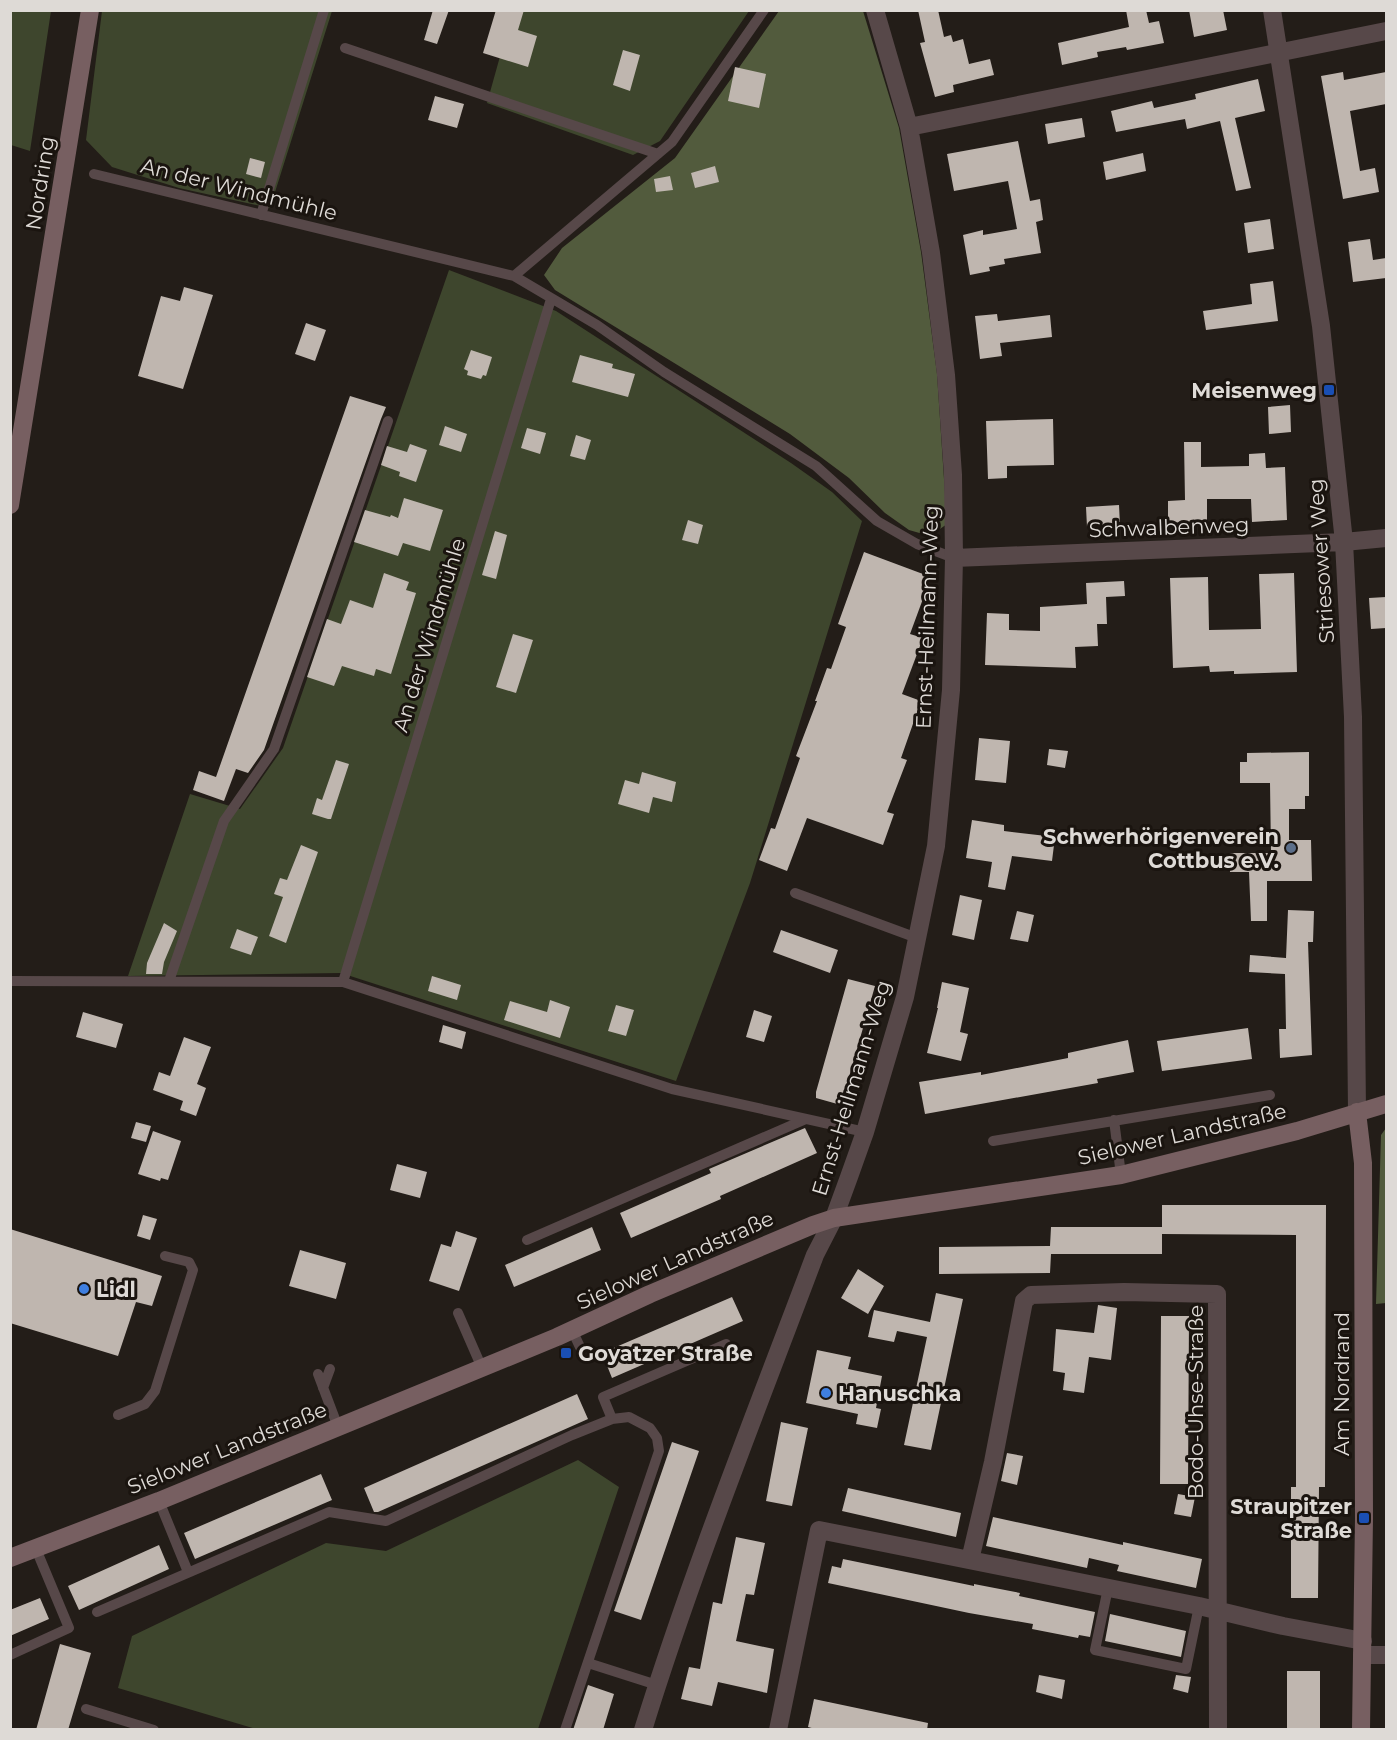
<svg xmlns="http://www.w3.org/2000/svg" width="1397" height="1740" font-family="Montserrat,sans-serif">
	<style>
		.green { fill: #3e462d }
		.forest { fill: #525b3d }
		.building { fill: #bfb6af }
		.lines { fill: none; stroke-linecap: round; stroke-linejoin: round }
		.lane { stroke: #574849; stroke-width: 10 }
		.street { stroke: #574849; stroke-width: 18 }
		.secondary { stroke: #775f61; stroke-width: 18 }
		.transit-dot { fill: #1a4fb4; stroke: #1a140f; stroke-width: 2 }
		.service-dot { fill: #5c6f8a; stroke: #1a140f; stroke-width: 2 }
		.shop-dot { fill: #3f7fe0; stroke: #1a140f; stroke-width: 2 }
		.labels { text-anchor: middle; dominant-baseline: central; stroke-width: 6; stroke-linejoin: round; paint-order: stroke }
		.street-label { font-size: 21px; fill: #dedad6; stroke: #1a140f }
		.poi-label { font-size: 21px; font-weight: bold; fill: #dedad6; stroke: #1a140f; text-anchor: end }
	</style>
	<rect width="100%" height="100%" fill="#231d18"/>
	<!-- green -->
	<path class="green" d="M 11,10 L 51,11 L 30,151 L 11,145 Z
		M 102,11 L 332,11 L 270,208 L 179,188 L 112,167 L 86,140 Z
		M 490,11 L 749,11 L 660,141 L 633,155 L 487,103 L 511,17 Z
		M 449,270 L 556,311 L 791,463 L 832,492 L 862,521 L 750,883 L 676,1081 L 341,973 L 128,976 L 190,794 L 240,809 L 283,748 Z
		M 578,1460 L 619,1487 L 538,1729 L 256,1729 L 118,1688 L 132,1636 L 326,1543 L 386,1551 Z"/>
	<!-- forest -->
	<path class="forest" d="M 779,11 L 863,11 L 899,128 L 921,252 L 937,374 L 947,524 L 930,536 L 909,530 L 885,513 L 849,478 L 790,434 L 555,290 L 544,275 L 562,248 L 675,158 Z
		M 1386,1128 L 1386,1303 L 1376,1304 L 1381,1135 Z"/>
	<!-- building -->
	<path class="building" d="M 433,10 L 449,10 L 437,44 L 424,40 Z
		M 496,10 L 524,10 L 518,30 L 537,36 L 528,67 L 483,53 Z
		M 918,10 L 938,10 L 944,37 L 951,35 L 953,42 L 963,39 L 969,64 L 990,59 L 994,75 L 953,85 L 954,92 L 935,97 L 920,43 L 925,42 Z
		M 1126,10 L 1146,10 L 1149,23 L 1159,21 L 1164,43 L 1127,50 L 1126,47 L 1097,52 L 1098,57 L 1062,65 L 1058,43 L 1129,27 Z
		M 1189,10 L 1223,10 L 1227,30 L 1194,37 Z
		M 623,50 L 640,55 L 630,91 L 613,85 Z
		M 735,67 L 766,74 L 759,108 L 728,101 Z
		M 1343,72 L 1344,80 L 1386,72 L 1386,104 L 1350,111 L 1360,171 L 1375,168 L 1379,192 L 1343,199 L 1321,76 Z
		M 1258,79 L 1265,111 L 1235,118 L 1251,188 L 1236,191 L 1220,121 L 1187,129 L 1185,119 L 1116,132 L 1111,111 L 1152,101 L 1154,108 L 1196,99 L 1195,94 Z
		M 435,96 L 464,104 L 457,128 L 428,120 Z
		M 1082,118 L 1085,137 L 1048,144 L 1045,124 Z
		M 1018,141 L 1030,201 L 1040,199 L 1043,220 L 1036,222 L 1041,253 L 1004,259 L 1005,264 L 989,267 L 990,271 L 970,275 L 963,235 L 983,230 L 983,235 L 1017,229 L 1008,181 L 954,191 L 947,154 Z
		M 1143,153 L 1146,171 L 1106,180 L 1103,162 Z
		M 250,158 L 265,162 L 261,178 L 246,174 Z
		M 715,166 L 719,182 L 695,188 L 691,173 Z
		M 670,176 L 673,190 L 656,192 L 654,179 Z
		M 1270,219 L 1274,249 L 1248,253 L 1244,223 Z
		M 1370,239 L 1373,260 L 1386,258 L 1386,278 L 1353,282 L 1348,242 Z
		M 1273,281 L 1278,321 L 1206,330 L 1203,311 L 1252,304 L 1250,284 Z
		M 184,287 L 213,295 L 183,389 L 138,376 L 161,296 L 180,301 Z
		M 997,314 L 998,321 L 1050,315 L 1052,337 L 1000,343 L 1002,356 L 980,359 L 975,316 Z
		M 306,323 L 326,330 L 315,361 L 295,354 Z
		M 471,350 L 492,357 L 486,376 L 483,375 L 481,379 L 467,375 L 468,371 L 464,369 Z
		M 580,355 L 613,364 L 612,368 L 635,374 L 628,397 L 572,382 Z
		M 350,396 L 386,407 L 381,419 L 264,750 L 248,773 L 236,769 L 224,801 L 193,790 L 199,771 L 216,777 Z
		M 1290,405 L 1291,432 L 1269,434 L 1268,407 Z
		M 1053,419 L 1054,465 L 1007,466 L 1007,478 L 988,479 L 986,421 Z
		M 445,426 L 467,434 L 461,452 L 439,445 Z
		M 527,428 L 546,433 L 540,454 L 521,448 Z
		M 576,435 L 591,440 L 585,460 L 570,456 Z
		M 1184,442 L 1201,442 L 1201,467 L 1249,466 L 1249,454 L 1265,453 L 1266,468 L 1285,467 L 1287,520 L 1252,522 L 1251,499 L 1207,499 L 1207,521 L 1168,523 L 1168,501 L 1185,500 Z
		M 410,444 L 427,450 L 416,482 L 399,476 L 400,472 L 381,465 L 387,446 L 407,452 Z
		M 404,498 L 443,510 L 430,551 L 403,543 L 398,556 L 354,542 L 365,510 L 390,517 L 391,515 L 398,518 Z
		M 1119,505 L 1120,525 L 1087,527 L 1086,507 Z
		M 688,520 L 703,525 L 698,544 L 682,540 Z
		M 495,531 L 507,535 L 496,579 L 482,575 Z
		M 864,552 L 931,577 L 910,634 L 923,638 L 902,694 L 921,701 L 901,758 L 907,760 L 887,812 L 894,814 L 883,845 L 807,818 L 787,871 L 759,860 L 771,828 L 775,829 L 800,758 L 796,756 L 817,701 L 815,701 L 827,668 L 831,669 L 846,627 L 838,624 Z
		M 384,573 L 409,582 L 406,590 L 416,593 L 391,674 L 376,669 L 374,676 L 342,666 L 334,686 L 307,677 L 327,619 L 341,624 L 350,600 L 373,608 Z
		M 1294,573 L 1297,672 L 1234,674 L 1234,671 L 1210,672 L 1209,666 L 1173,668 L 1170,578 L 1208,577 L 1209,630 L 1261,629 L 1259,574 Z
		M 1124,581 L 1125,596 L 1106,597 L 1107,624 L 1097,624 L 1098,646 L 1075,647 L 1076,668 L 985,665 L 987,613 L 1009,614 L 1009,630 L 1040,631 L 1040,607 L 1087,604 L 1086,583 Z
		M 1386,597 L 1386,628 L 1371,629 L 1369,598 Z
		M 513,634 L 533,640 L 516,693 L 496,687 Z
		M 979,738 L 1010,741 L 1006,783 L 975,780 Z
		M 1049,749 L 1068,751 L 1065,768 L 1047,765 Z
		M 1309,752 L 1309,796 L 1305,796 L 1305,809 L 1289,809 L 1289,840 L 1311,840 L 1312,881 L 1267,881 L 1267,921 L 1251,921 L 1249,872 L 1230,872 L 1229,853 L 1271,853 L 1270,783 L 1240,783 L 1240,762 L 1247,762 L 1247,753 Z
		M 336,760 L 349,764 L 331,819 L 328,819 L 312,814 L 317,798 L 322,800 Z
		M 642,772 L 676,782 L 672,802 L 653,797 L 649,813 L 618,804 L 625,780 L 639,784 Z
		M 972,820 L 1004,825 L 1004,831 L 1055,837 L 1052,861 L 1012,856 L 1005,890 L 988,887 L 992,862 L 966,858 Z
		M 301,845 L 318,852 L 286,943 L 269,936 L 283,897 L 274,894 L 280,878 L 287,880 Z
		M 960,895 L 982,900 L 974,940 L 952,935 Z
		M 1288,910 L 1314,911 L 1313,942 L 1308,942 L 1312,1055 L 1280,1058 L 1279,1029 L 1286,1029 L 1285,974 L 1249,972 L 1250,955 L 1286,958 Z
		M 1017,911 L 1034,915 L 1028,942 L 1010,939 Z
		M 164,923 L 177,931 L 164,962 L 162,974 L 146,974 L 147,963 Z
		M 237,929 L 258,937 L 251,955 L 230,948 Z
		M 781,930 L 838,950 L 830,973 L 773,952 Z
		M 432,976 L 461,985 L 457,1000 L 428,991 Z
		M 848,979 L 875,986 L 841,1105 L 816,1098 L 816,1092 Z
		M 942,982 L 969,988 L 960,1032 L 968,1034 L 961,1061 L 927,1053 L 938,1008 L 937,1008 Z
		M 550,1000 L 570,1007 L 560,1038 L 504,1020 L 510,1001 L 547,1012 Z
		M 616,1005 L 634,1010 L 626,1036 L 608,1031 Z
		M 754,1010 L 772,1016 L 764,1042 L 746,1037 Z
		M 83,1012 L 123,1024 L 116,1048 L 76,1037 Z
		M 443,1025 L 466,1032 L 462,1049 L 439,1042 Z
		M 1248,1028 L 1252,1059 L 1162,1071 L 1157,1041 Z
		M 184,1037 L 211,1047 L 197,1084 L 206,1088 L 196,1116 L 180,1110 L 183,1101 L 153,1090 L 159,1072 L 170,1076 Z
		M 1128,1040 L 1134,1072 L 1097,1079 L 1098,1083 L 925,1114 L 919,1082 L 981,1072 L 981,1075 L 1068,1058 L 1068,1053 Z
		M 136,1122 L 151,1126 L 146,1142 L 131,1138 Z
		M 805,1128 L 817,1153 L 720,1196 L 721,1199 L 631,1238 L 620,1213 L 711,1173 L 709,1169 Z
		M 153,1131 L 181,1141 L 168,1180 L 161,1178 L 160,1181 L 138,1174 Z
		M 397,1164 L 427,1172 L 420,1198 L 390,1190 Z
		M 1162,1205 L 1326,1205 L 1325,1487 L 1319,1487 L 1318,1598 L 1291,1598 L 1291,1487 L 1296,1487 L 1296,1235 L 1162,1234 L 1162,1254 L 1051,1254 L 1050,1273 L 939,1274 L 939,1247 L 1050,1246 L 1051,1227 L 1162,1227 Z
		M 143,1215 L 157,1219 L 150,1240 L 137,1236 Z
		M 592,1227 L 601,1250 L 514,1287 L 505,1265 Z
		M 10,1229 L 162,1276 L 152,1306 L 136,1302 L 118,1356 L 10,1323 Z
		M 456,1231 L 477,1238 L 459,1291 L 429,1281 L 441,1244 L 451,1247 Z
		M 300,1250 L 346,1263 L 336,1299 L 289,1286 Z
		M 858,1269 L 884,1286 L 868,1314 L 841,1298 Z
		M 936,1293 L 963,1299 L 931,1450 L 904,1445 L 927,1337 L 897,1331 L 894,1342 L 868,1337 L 874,1310 L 930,1322 Z
		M 732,1297 L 743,1321 L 612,1378 L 602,1353 Z
		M 1098,1305 L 1117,1308 L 1111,1360 L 1089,1357 L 1084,1393 L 1063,1390 L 1065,1373 L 1053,1371 L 1056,1329 L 1094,1333 Z
		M 1161,1316 L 1189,1316 L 1188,1484 L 1160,1484 Z
		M 817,1350 L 851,1357 L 848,1369 L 882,1376 L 876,1408 L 881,1409 L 877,1428 L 856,1424 L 858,1414 L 806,1403 Z
		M 577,1394 L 588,1419 L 378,1512 L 374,1512 L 364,1488 Z
		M 781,1422 L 808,1428 L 792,1506 L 766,1501 Z
		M 672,1442 L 699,1451 L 641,1620 L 614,1611 Z
		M 1007,1453 L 1023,1456 L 1017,1485 L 1001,1481 Z
		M 321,1474 L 332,1500 L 195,1559 L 184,1533 Z
		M 848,1488 L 961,1513 L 956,1537 L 842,1511 Z
		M 1178,1494 L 1195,1497 L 1191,1517 L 1174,1514 Z
		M 993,1517 L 1123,1545 L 1123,1542 L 1202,1559 L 1196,1588 L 1117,1571 L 1119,1565 L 1089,1558 L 1087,1568 L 986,1546 Z
		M 736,1537 L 765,1543 L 754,1595 L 746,1594 L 736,1641 L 774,1649 L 767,1693 L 718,1682 L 712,1706 L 681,1699 L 689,1667 L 700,1669 L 713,1602 L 722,1604 Z
		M 159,1545 L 169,1569 L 79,1610 L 68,1586 Z
		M 843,1559 L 974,1586 L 974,1584 L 1020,1593 L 1019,1596 L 1095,1612 L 1090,1637 L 1079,1635 L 1078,1638 L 1032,1629 L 1033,1624 L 969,1613 L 828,1583 L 832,1566 L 841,1568 Z
		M 40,1598 L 49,1619 L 10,1636 L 10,1610 Z
		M 1110,1614 L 1186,1631 L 1181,1657 L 1105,1641 Z
		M 60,1644 L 91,1653 L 68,1730 L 36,1730 Z
		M 1287,1671 L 1320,1671 L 1320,1730 L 1287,1730 Z
		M 1039,1675 L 1065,1680 L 1062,1699 L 1036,1692 Z
		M 1176,1675 L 1191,1677 L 1188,1693 L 1173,1689 Z
		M 588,1685 L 614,1694 L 603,1730 L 573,1730 Z
		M 814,1699 L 928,1723 L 927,1730 L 819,1730 L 808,1727 Z"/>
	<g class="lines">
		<!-- lane -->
		<path class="lane" d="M 345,48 L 658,154
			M 94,174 L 514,276 L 597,325 L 664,372 L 816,466 L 877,521 L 917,544 L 954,558
			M 261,215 L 324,10
			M 514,276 L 672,142 L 764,10
			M 795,893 L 917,938
			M 10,981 L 343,982 L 672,1089 L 865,1132
			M 169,981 L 224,821 L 274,749 L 388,421
			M 343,982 L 551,299
			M 1114,1120 L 1121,1175
			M 993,1141 L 1270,1095
			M 527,1240 L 806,1119
			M 458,1313 L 482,1368
			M 572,1330 L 580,1347
			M 318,1374 L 338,1427
			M 323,1388 L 330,1369
			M 118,1415 L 145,1404 L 155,1391 L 193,1270 L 189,1262 L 165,1256
			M 612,1419 L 603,1397 L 726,1344
			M 159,1501 L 188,1572
			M 1108,1588 L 1095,1650 L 1186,1669 L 1199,1606
			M 97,1612 L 329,1512 L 386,1521 L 572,1435 L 612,1419 L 629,1417 L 650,1428 L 657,1438 L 659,1451 L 565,1730
			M 10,1655 L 69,1628 L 36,1549
			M 588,1663 L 657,1685
			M 86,1709 L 154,1730"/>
		<!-- street -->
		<path class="street" d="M 1272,10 L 1321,326 L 1344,542 L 1353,717 L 1357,1112
			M 909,127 L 1386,31
			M 954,558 L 1344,542 L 1386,538
			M 970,1560 L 993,1462 L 1024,1301 L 1031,1295 L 1124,1292 L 1217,1294 L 1218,1730
			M 1362,1655 L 1386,1655
			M 643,1730 C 693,1569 756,1412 815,1255 L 834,1218 L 849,1177 L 865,1132 L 905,997 L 936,846 L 951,690 L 954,558 L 953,475 L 946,375 L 931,253 L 909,127 L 875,10
			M 778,1730 L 819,1530 L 1199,1606 L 1283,1626 L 1363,1641"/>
		<!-- secondary -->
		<path class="secondary" d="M 10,505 L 90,10
			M 1357,1112 L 1363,1163 L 1364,1518 L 1361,1730
			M 10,1558 L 159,1501 L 557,1337 L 650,1294 L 813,1225 L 834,1218 L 1121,1175 L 1297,1131 L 1386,1104"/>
	</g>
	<!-- markers -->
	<g class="transit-dot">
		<rect x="1323" y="384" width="12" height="12" rx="3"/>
		<rect x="560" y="1347" width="12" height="12" rx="3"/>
		<rect x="1358" y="1512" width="12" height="12" rx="3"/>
	</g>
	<circle class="service-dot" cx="1291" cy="848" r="6"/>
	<g class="shop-dot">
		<circle cx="84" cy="1289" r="6"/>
		<circle cx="826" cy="1393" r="6"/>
	</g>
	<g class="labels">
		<!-- street labels -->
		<g class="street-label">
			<text transform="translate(40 183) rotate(-81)">Nordring</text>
			<text transform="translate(239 189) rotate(14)">An der Windmühle</text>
			<text transform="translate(1169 527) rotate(-2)">Schwalbenweg</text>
			<text transform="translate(1321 561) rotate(-94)">Striesower Weg</text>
			<text transform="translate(927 617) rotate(-88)">Ernst-Heilmann-Weg</text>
			<text transform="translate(429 635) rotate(-73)">An der Windmühle</text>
			<text transform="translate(851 1088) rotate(-73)">Ernst-Heilmann-Weg</text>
			<text transform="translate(1182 1134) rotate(-13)">Sielower Landstraße</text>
			<text transform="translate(675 1260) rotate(-24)">Sielower Landstraße</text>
			<text transform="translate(1341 1384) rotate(-90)">Am Nordrand</text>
			<text transform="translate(1195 1402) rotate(-90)">Bodo-Uhse-Straße</text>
			<text transform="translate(227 1448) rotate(-22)">Sielower Landstraße</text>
		</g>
		<!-- poi labels -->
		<g class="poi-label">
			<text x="1317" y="390">Meisenweg</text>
			<text x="1279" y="836">Schwerhörigenverein<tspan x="1279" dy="24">Cottbus e.V.</tspan></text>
			<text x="96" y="1289" text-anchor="start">Lidl</text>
			<text x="578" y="1353" text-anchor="start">Goyatzer Straße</text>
			<text x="838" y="1393" text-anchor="start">Hanuschka</text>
			<text x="1352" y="1506">Straupitzer<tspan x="1352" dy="24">Straße</tspan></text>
		</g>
	</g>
	<!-- border -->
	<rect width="1397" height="1740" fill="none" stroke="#dedad6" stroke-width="24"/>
</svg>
